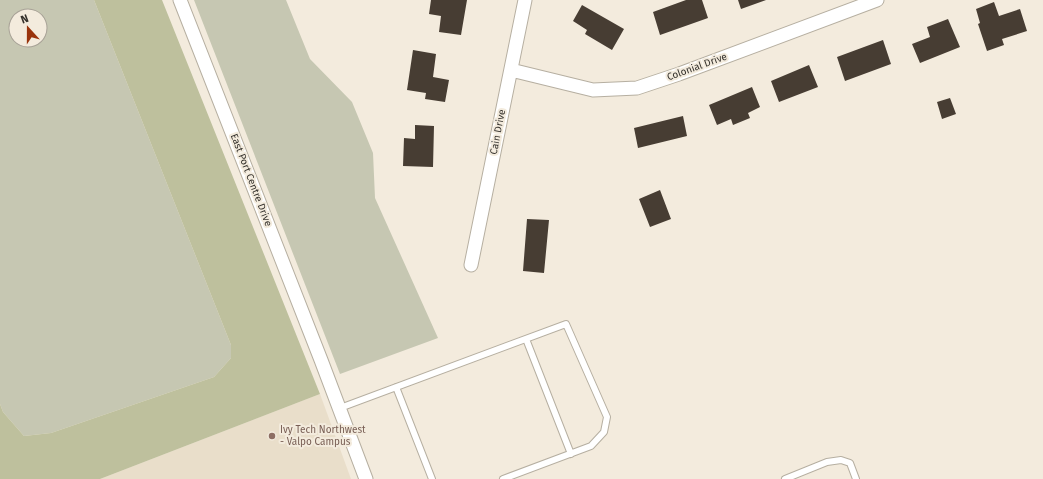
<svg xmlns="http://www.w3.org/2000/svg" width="1043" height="479" font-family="'Fira Sans',sans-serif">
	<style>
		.built { fill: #e9deca }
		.green { fill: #c6c7b2; fill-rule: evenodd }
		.forest { fill: #bec09d }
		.building { fill: #473d33 }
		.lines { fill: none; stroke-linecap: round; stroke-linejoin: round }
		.service-casing { stroke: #b6afa1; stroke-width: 8 }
		.minor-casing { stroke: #b6afa1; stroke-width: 15 }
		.service { stroke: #fff; stroke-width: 6 }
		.minor { stroke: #fff; stroke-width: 13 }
		.education-dot { fill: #8d6e63; stroke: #f3ebdd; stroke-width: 1.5 }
		.labels { text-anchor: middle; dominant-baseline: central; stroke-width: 4; stroke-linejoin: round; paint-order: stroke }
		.street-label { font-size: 10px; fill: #34312c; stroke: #f3ebdd }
		.education-label { font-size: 10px; fill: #785e54; stroke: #f3ebdd; text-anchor: start }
	</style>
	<rect width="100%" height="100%" fill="#f3ebdd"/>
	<!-- built -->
	<path class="built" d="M 320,394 L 351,479 L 100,479 Z"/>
	<!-- green -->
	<path class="green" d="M 0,0 L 94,0 L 231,345 L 231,358 L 214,377 L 51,433 L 24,436 L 3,412 L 0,404 ZM 16,16 L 40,16 L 40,40 L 16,40 Z
		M 194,0 L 286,0 L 310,59 L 352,102 L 373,153 L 375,198 L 438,338 L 340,374 Z"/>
	<!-- forest -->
	<path class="forest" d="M 94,0 L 162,0 L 320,394 L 100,479 L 0,479 L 0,404 L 3,412 L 24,436 L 51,433 L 214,377 L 231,358 L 231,345 Z"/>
	<!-- building -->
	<path class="building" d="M 431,0 L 467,0 L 461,35 L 439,32 L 441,16 L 429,14 Z
		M 686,0 L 702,0 L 708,18 L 660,35 L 653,12 Z
		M 738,0 L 766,0 L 741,9 Z
		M 994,2 L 999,16 L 1020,9 L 1027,31 L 1002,39 L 1004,45 L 987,51 L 978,24 L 980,23 L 976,9 Z
		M 582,5 L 624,29 L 612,50 L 585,34 L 587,30 L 573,21 Z
		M 948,19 L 960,47 L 920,63 L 912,44 L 930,37 L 927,27 Z
		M 883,40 L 891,64 L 845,81 L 837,57 Z
		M 413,50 L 436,54 L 433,77 L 449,80 L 445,102 L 425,99 L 426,93 L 407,90 Z
		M 809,65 L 818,87 L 779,102 L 771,81 Z
		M 752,87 L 760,107 L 748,113 L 750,118 L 733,125 L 731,119 L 717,125 L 709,105 Z
		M 950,98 L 956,114 L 942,119 L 937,102 Z
		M 683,116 L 687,136 L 638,148 L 634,128 Z
		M 415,125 L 434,126 L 433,167 L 403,166 L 404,138 L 415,139 Z
		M 660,190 L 671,219 L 650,227 L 639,199 Z
		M 527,219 L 549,220 L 544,273 L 523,271 Z"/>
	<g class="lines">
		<defs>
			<path id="service" d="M 526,339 L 571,454
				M 396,387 L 432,479
				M 340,408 L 566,324 L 607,417 L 604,432 L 591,446 L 503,479
				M 785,479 L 827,462 L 841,460 L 850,463 L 856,479"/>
			<path id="minor" d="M 180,0 L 321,360 L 366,479
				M 511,70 L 593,90 L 637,88 L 679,74 L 877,0
				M 471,265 L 525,0"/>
		</defs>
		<!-- service casing -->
		<use href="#service" class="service-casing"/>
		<!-- minor casing -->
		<use href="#minor" class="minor-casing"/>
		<!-- service -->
		<use href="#service" class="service"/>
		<!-- minor -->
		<use href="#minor" class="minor"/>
	</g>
	<!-- markers -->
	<circle class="education-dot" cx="272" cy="436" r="4"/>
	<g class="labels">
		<!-- street labels -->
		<g class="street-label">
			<text transform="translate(697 67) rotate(-20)">Colonial Drive</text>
			<text transform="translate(498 132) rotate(-79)">Cain Drive</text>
			<text transform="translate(251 180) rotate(69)">East Port Centre Drive</text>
		</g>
		<!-- education labels -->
		<g class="education-label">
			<text x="280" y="430">Ivy Tech Northwest<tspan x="280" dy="12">- Valpo Campus</tspan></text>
		</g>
	</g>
	<!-- north arrow -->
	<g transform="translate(28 28) rotate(339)"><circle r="19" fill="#f3ebdd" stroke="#a7a196"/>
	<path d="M0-3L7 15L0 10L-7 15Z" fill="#99330c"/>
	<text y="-6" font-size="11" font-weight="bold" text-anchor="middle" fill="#34312c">N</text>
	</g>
</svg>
